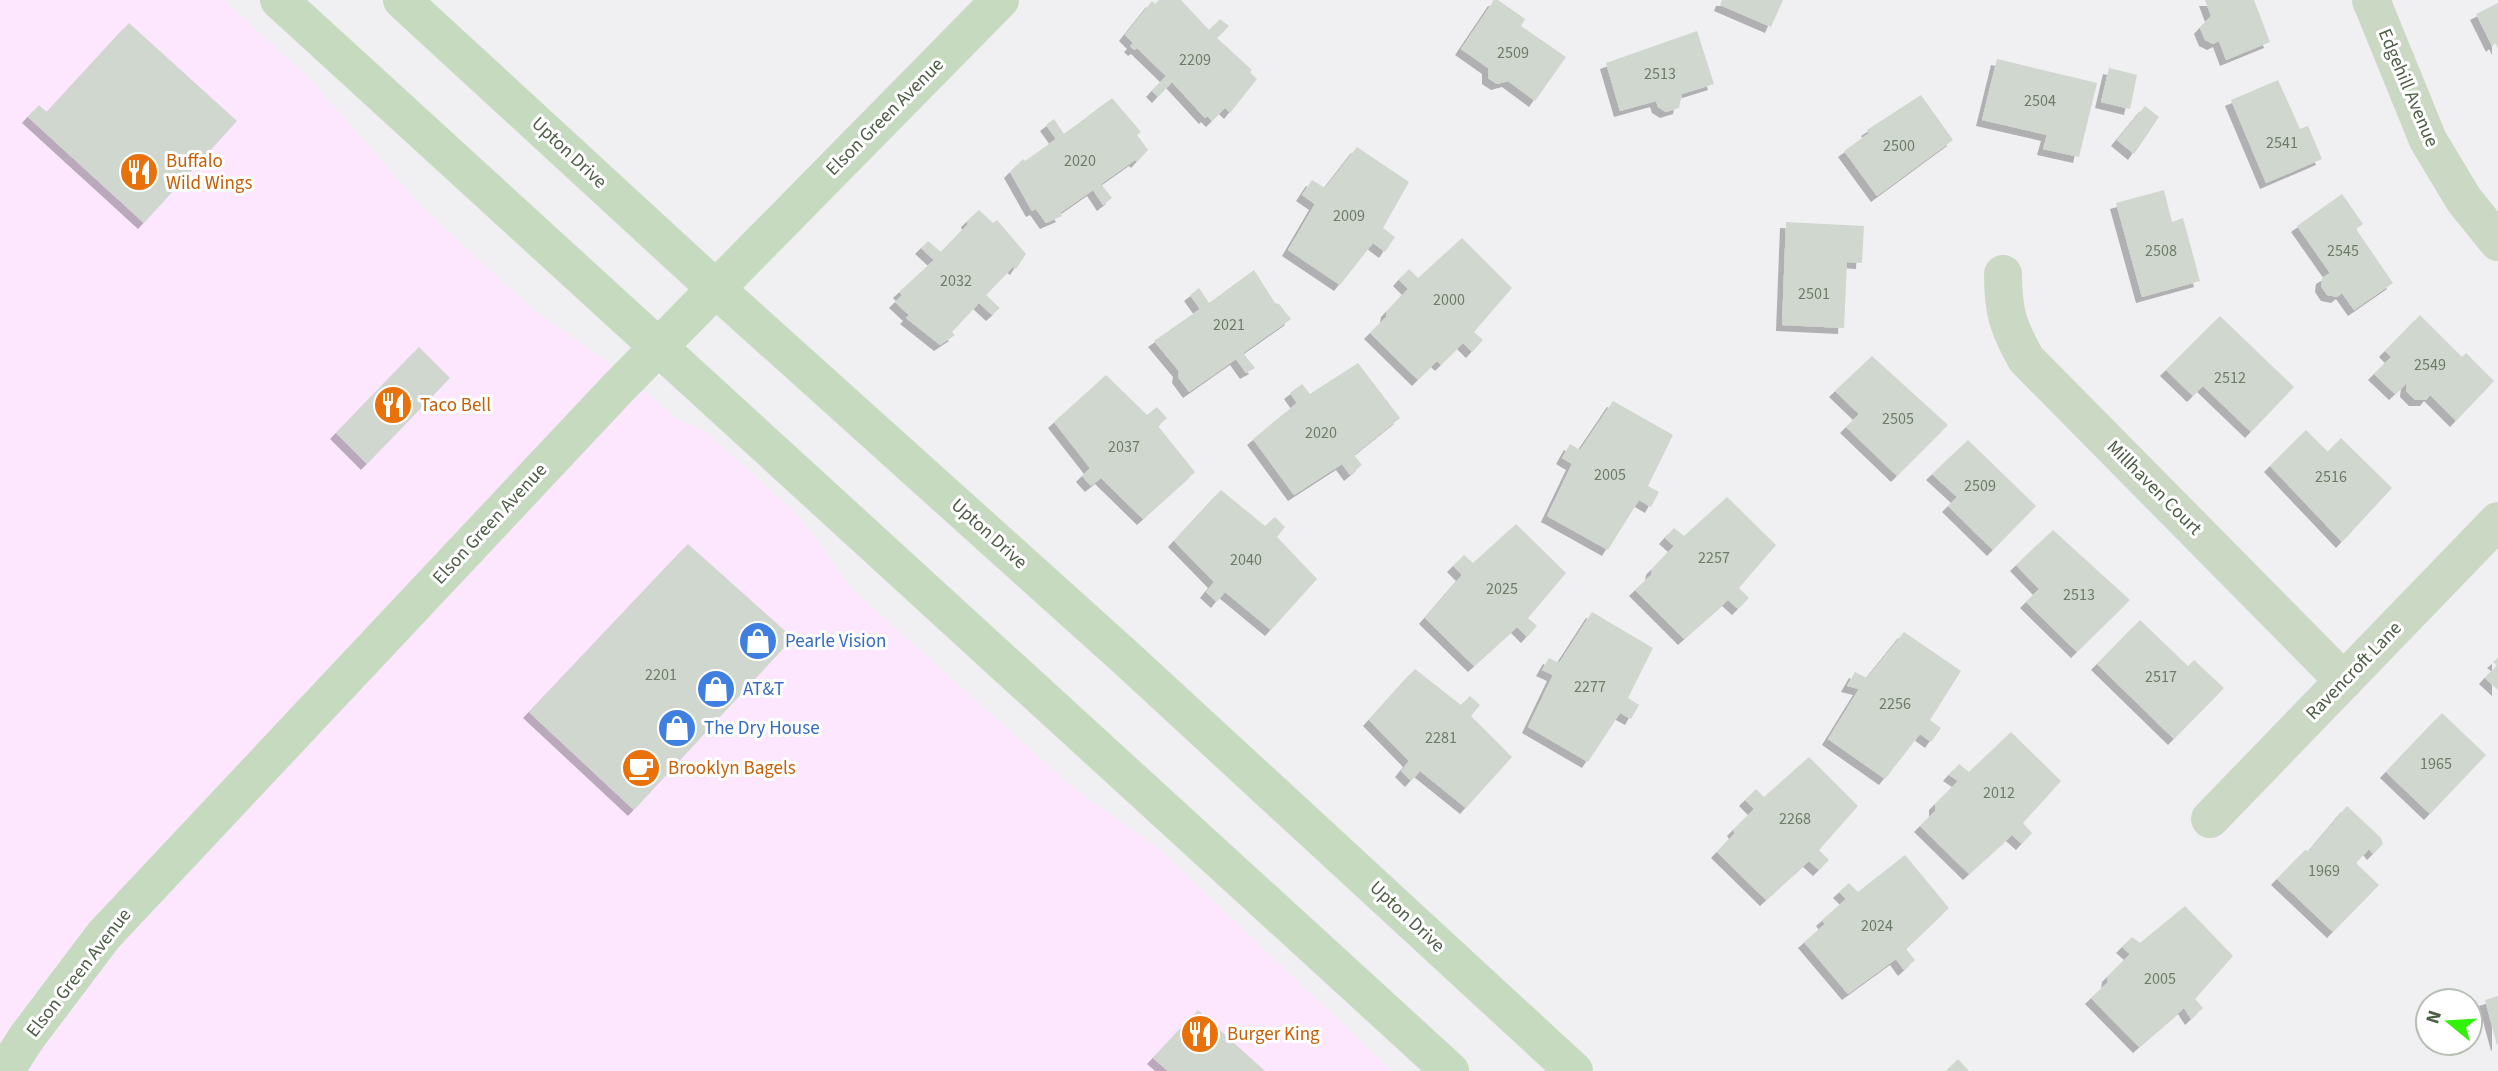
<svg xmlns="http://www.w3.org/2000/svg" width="2498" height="1071" font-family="'Source Sans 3',sans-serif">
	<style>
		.commercial { fill: #fde7fe }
		.building { fill: #d0d7ce; filter: url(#shadow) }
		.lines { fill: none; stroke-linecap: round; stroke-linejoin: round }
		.street { stroke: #cad8c4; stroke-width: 38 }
		.secondary { stroke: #c6dac0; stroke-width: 38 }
		.labels { text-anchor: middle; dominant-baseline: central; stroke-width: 6; stroke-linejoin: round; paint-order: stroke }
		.number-label { font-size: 16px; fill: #6d7c67 }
		.street-label { font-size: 19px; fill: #4c5e45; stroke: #fff }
		.food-label { font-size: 19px; fill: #c56008; stroke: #fff; text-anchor: start }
		.shop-label { font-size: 19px; fill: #366cbe; stroke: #fff; text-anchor: start }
	</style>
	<defs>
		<filter id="shadow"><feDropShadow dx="-6" dy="6" stdDeviation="0" flood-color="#0004"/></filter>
	</defs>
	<rect width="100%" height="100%" fill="#f0eff2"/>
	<!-- commercial -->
	<path class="commercial" d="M 0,0 L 224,0 L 311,80 L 423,208 L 530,307 L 625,375 L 679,420 L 705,431 L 799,516 L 853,590 L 1070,785 L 1159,849 L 1392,1071 L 0,1071 Z"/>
	<!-- building -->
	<path class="building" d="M 1159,0 L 1181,0 L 1209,30 L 1220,19 L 1229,26 L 1217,38 L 1252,70 L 1250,72 L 1257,79 L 1230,113 L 1225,108 L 1212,121 L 1207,116 L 1205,118 L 1172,82 L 1158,97 L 1152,91 L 1166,76 L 1137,48 L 1134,50 L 1130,46 L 1133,43 L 1125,35 L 1152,1 L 1155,4 Z
		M 1494,0 L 1498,0 L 1525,19 L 1521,26 L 1566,57 L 1535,101 L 1508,81 L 1497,84 L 1488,78 L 1488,68 L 1461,49 Z
		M 1722,0 L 1783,0 L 1771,27 L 1720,5 Z
		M 2205,0 L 2254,0 L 2270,42 L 2226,60 L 2219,41 L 2213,44 L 2205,40 L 2200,28 L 2211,16 Z
		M 2498,3 L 2498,49 L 2495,43 L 2492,46 L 2476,14 Z
		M 129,23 L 237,121 L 144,223 L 28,117 L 39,105 L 47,112 Z
		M 1697,31 L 1714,84 L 1682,94 L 1679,108 L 1666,112 L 1658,107 L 1656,101 L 1620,111 L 1606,63 Z
		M 1997,59 L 2097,83 L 2079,157 L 2043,149 L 2047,135 L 1982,120 Z
		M 2109,68 L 2137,75 L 2130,109 L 2101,102 Z
		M 2278,80 L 2300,129 L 2308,126 L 2322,159 L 2266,183 L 2231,100 Z
		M 1921,95 L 1953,140 L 1877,196 L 1844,151 L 1869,133 L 1867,130 Z
		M 1112,98 L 1141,132 L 1137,135 L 1148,150 L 1137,162 L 1135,160 L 1101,184 L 1112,198 L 1103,205 L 1093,190 L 1060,213 L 1062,216 L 1046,223 L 1036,209 L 1032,211 L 1010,172 L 1023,159 L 1025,161 L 1056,139 L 1046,125 L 1054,119 L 1064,134 Z
		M 2145,106 L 2159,117 L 2134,154 L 2117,140 Z
		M 1357,147 L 1409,182 L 1383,228 L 1395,237 L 1385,252 L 1373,243 L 1340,285 L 1288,250 L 1315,204 L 1302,195 L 1312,180 L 1325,188 Z
		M 2164,190 L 2172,222 L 2183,218 L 2200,281 L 2142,297 L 2116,203 Z
		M 2342,194 L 2363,224 L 2356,229 L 2393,283 L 2354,310 L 2342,293 L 2337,297 L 2327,295 L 2321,286 L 2322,278 L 2330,273 L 2297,226 Z
		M 979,210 L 993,223 L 997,220 L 1026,254 L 1016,269 L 1013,267 L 986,295 L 1000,308 L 992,315 L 979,303 L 952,332 L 955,335 L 940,345 L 906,318 L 909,315 L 895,302 L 902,295 L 899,292 L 934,260 L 921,248 L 928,241 L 941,252 L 968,224 L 967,221 Z
		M 1786,222 L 1864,226 L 1862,263 L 1847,262 L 1844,328 L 1782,325 Z
		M 1462,238 L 1512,288 L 1474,332 L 1483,340 L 1472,352 L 1463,343 L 1441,365 L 1437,361 L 1418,380 L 1370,333 L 1386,317 L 1387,311 L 1408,289 L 1399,280 L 1409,269 L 1418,278 Z
		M 1254,270 L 1275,303 L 1279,304 L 1291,319 L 1243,353 L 1255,368 L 1246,373 L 1236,359 L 1189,392 L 1178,377 L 1179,371 L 1154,341 L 1200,309 L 1190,295 L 1199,288 L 1209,303 Z
		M 2420,315 L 2462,357 L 2466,353 L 2494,381 L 2456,421 L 2430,395 L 2426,400 L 2415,400 L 2406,391 L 2407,383 L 2395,394 L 2374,374 L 2391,357 L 2385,351 Z
		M 2220,316 L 2294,387 L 2251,432 L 2203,386 L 2193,396 L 2166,370 Z
		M 419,347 L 450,378 L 367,464 L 336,433 Z
		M 1872,356 L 1948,425 L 1897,476 L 1846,427 L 1859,414 L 1835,391 Z
		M 1358,363 L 1400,418 L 1354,455 L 1362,465 L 1350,475 L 1342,464 L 1294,495 L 1253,439 L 1297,403 L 1290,393 L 1302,384 L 1310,394 Z
		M 1106,375 L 1147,415 L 1157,407 L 1167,418 L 1158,426 L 1195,472 L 1143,519 L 1101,478 L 1091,486 L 1082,476 L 1090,468 L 1054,422 Z
		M 1613,401 L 1673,435 L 1648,486 L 1659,492 L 1651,507 L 1639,500 L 1608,550 L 1547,516 L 1572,464 L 1562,458 L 1570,444 L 1580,450 Z
		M 2306,430 L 2328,452 L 2341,438 L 2392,488 L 2342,542 L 2270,466 Z
		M 1968,440 L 2036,506 L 1993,550 L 1948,506 L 1957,497 L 1932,474 Z
		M 1221,490 L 1265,526 L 1275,517 L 1285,527 L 1277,537 L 1317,579 L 1271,630 L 1225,592 L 1217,602 L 1206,592 L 1214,582 L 1174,541 Z
		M 1727,497 L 1776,545 L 1739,588 L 1749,598 L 1738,609 L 1728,600 L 1684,639 L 1635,590 L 1651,575 L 1652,569 L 1674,546 L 1665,538 L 1674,528 L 1684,536 Z
		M 1516,524 L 1566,573 L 1528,618 L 1537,626 L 1527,637 L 1517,627 L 1474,666 L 1425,618 L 1462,575 L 1453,566 L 1464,555 L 1473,563 Z
		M 2053,530 L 2130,600 L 2077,652 L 2026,602 L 2039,589 L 2016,565 Z
		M 688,544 L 793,638 L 634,810 L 529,712 Z
		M 1592,612 L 1653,648 L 1628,698 L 1639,705 L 1631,719 L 1620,713 L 1588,762 L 1528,727 L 1553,675 L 1542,670 L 1549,658 L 1559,663 Z
		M 2140,620 L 2188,666 L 2194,660 L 2224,688 L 2174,739 L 2097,664 Z
		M 1904,632 L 1961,671 L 1930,720 L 1941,728 L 1931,742 L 1920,734 L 1885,779 L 1828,739 L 1859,689 L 1847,686 L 1855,672 L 1867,678 Z
		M 2498,658 L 2498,690 L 2485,678 L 2497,665 L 2493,662 Z
		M 1415,669 L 1461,705 L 1470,696 L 1480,705 L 1471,716 L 1512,757 L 1466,808 L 1420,771 L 1411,781 L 1401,771 L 1409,761 L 1369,720 Z
		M 2442,713 L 2486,755 L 2430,814 L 2386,772 Z
		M 2011,732 L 2061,781 L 2023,823 L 2032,833 L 2022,844 L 2012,835 L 1969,874 L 1920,826 L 1935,811 L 1935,804 L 1958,781 L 1949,775 L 1959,764 L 1969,772 Z
		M 1809,757 L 1858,806 L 1819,850 L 1829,860 L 1819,870 L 1809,861 L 1766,900 L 1717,852 L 1735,833 L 1733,830 L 1754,809 L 1745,800 L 1756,789 L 1764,797 Z
		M 2347,806 L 2381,838 L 2383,844 L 2373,854 L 2369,849 L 2356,863 L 2379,885 L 2333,932 L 2277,879 L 2305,850 L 2309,851 Z
		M 1905,855 L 1949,908 L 1906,949 L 1915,960 L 1904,970 L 1896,959 L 1848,994 L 1804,942 L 1825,924 L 1822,920 L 1846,899 L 1839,892 L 1849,883 L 1858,892 Z
		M 2185,906 L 2233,956 L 2195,999 L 2203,1008 L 2191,1019 L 2184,1008 L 2139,1047 L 2091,998 L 2107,983 L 2108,976 L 2130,954 L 2122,947 L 2132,937 L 2140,943 Z
		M 2498,996 L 2498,1044 L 2497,1045 L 2485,1000 Z
		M 1198,1010 L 1265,1071 L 1168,1071 L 1153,1058 Z
		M 1958,1059 L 1969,1071 L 1946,1071 Z"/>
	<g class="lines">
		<!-- street -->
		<path class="street" d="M 2371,0 L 2428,140 L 2464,200 L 2498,242
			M 2003,274 C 2003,311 2008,327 2026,359 L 2344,681
			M 2210,819 L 2498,521"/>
		<!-- secondary -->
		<path class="secondary" d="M 279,0 L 1450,1071
			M 402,0 L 715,288 L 1125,657 L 1574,1071
			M 5,1071 L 27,1037 L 104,935 L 618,388 L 1000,0"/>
	</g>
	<!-- icons -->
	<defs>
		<symbol id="restaurant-disc" viewBox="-11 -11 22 22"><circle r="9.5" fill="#e8710a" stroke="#fff"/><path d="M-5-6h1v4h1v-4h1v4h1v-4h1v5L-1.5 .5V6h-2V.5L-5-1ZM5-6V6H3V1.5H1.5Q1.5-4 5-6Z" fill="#fff"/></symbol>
		<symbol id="shop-disc" viewBox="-11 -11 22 22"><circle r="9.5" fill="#3f7fe0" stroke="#fff"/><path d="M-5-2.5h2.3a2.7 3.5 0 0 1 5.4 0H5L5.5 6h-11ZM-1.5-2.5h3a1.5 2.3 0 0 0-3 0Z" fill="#fff"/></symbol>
		<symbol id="cafe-disc" viewBox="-11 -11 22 22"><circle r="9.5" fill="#e8710a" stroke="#fff"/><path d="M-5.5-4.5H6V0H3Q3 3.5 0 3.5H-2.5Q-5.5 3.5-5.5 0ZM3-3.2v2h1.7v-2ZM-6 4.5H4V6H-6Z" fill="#fff"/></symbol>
	</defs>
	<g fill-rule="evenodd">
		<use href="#restaurant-disc" x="117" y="150" width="44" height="44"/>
		<use href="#restaurant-disc" x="371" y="383" width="44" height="44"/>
		<use href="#shop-disc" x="736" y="619" width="44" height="44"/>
		<use href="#shop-disc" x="694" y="667" width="44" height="44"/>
		<use href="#shop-disc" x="655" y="706" width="44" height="44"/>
		<use href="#cafe-disc" x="619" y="746" width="44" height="44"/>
		<use href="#restaurant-disc" x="1178" y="1012" width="44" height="44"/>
	</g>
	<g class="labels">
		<!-- number labels -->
		<g class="number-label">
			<text x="1513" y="53">2509</text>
			<text x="1195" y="60">2209</text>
			<text x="1660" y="74">2513</text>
			<text x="2040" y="101">2504</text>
			<text x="2282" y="143">2541</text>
			<text x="1899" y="146">2500</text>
			<text x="1080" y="161">2020</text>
			<text x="1349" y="216">2009</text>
			<text x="2161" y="251">2508</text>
			<text x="2343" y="251">2545</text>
			<text x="956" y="281">2032</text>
			<text x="1814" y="294">2501</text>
			<text x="1449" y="300">2000</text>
			<text x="1229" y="325">2021</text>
			<text x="2430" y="365">2549</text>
			<text x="2230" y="378">2512</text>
			<text x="1898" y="419">2505</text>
			<text x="1321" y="433">2020</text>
			<text x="1124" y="447">2037</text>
			<text x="1610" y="475">2005</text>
			<text x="2331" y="477">2516</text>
			<text x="1980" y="486">2509</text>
			<text x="1714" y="558">2257</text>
			<text x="1246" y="560">2040</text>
			<text x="1502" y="589">2025</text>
			<text x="2079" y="595">2513</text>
			<text x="661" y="675">2201</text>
			<text x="2161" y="677">2517</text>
			<text x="1590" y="687">2277</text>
			<text x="1895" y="704">2256</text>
			<text x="1441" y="738">2281</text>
			<text x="2436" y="764">1965</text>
			<text x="1999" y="793">2012</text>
			<text x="1795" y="819">2268</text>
			<text x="2324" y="871">1969</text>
			<text x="1877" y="926">2024</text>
			<text x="2160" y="979">2005</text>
		</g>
		<!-- street labels -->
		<g class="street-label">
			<text transform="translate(2408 88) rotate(67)">Edgehill Avenue</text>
			<text transform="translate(885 117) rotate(-45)">Elson Green Avenue</text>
			<text transform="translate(569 153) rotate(43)">Upton Drive</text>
			<text transform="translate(2154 488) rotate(45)">Millhaven Court</text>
			<text transform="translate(490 524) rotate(-47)">Elson Green Avenue</text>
			<text transform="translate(989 534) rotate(42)">Upton Drive</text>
			<text transform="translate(2354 671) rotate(-46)">Ravencroft Lane</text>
			<text transform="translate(1407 917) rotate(43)">Upton Drive</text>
			<text transform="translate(79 973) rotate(-52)">Elson Green Avenue</text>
		</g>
		<!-- food labels -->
		<g class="food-label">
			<text x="166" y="161">Buffalo<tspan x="166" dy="22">Wild Wings</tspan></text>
			<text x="420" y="405">Taco Bell</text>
			<text x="668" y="768">Brooklyn Bagels</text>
			<text x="1227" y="1034">Burger King</text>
		</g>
		<!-- shop labels -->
		<g class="shop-label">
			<text x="785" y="641">Pearle Vision</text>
			<text x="743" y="689">AT&amp;T</text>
			<text x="704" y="728">The Dry House</text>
		</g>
	</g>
	<!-- north arrow -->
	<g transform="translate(2449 1022) rotate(288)"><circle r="33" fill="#ffffff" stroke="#b7bfb5" stroke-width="2"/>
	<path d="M0-5L12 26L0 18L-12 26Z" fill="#31f209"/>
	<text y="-10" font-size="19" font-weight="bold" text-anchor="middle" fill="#4c5e45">N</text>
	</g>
</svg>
